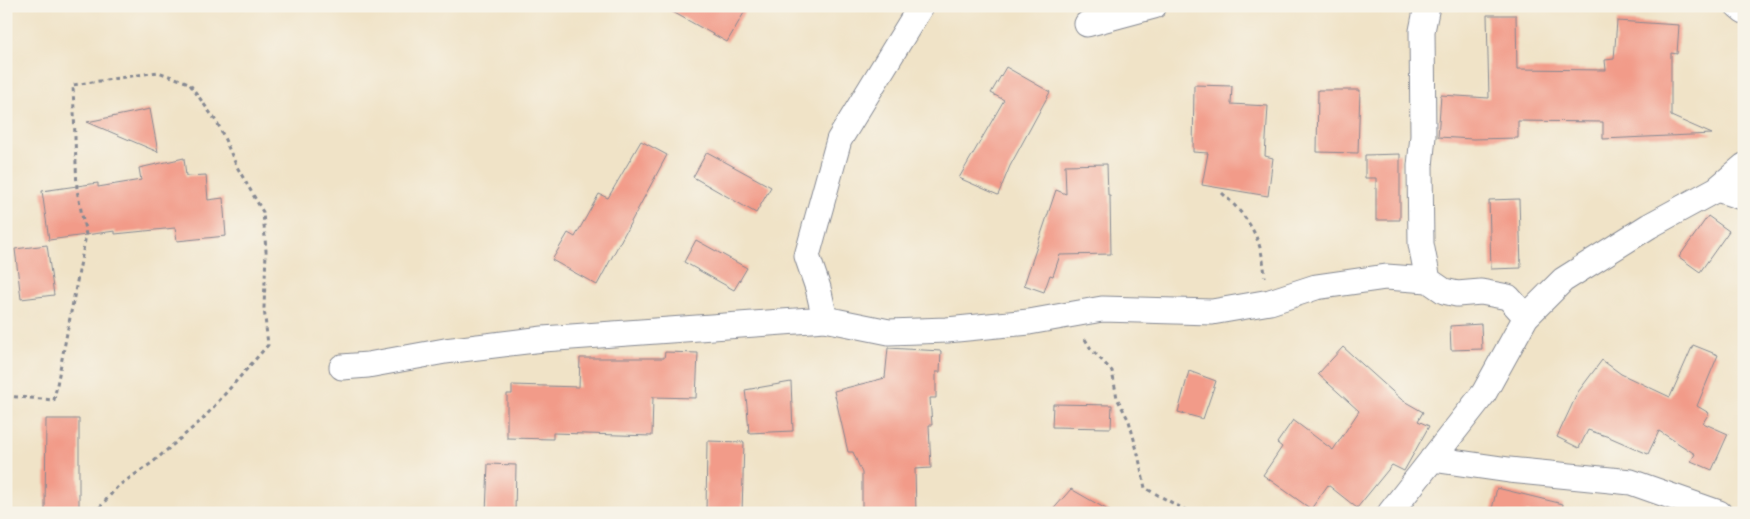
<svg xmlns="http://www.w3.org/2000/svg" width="1750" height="519" font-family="Kalam,sans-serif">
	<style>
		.building { fill: #f29b89 }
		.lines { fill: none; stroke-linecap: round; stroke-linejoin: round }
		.street-casing { stroke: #868992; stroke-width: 27 }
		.path { stroke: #868992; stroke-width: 3; stroke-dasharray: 4 4; stroke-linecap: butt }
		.street { stroke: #fff; stroke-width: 25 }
	</style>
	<rect width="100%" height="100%" fill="#f7f3e8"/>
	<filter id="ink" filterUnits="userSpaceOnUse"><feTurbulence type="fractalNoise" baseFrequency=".02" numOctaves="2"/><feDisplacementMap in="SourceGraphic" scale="10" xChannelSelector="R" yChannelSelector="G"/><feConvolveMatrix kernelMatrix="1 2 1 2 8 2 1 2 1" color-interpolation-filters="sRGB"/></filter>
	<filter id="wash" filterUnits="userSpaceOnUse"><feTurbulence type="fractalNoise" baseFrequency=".0096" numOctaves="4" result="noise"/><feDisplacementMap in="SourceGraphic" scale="20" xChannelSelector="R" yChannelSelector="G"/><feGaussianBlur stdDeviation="1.12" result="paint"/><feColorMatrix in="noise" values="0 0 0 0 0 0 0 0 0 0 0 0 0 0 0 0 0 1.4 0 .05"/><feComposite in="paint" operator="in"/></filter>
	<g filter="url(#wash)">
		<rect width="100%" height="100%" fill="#f0e3c7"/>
		<g id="blocks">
			<!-- building -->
			<path class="building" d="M 662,6 L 748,6 L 727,42 Z
				M 1487,15 L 1516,15 L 1517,69 L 1606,70 L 1605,60 L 1614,59 L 1617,21 L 1679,25 L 1677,54 L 1671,53 L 1671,116 L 1712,134 L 1603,139 L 1603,122 L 1518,121 L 1518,138 L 1473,139 L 1438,137 L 1441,95 L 1489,98 Z
				M 1006,67 L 1050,92 L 1010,166 L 998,195 L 959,178 L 1004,100 L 991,93 Z
				M 1194,85 L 1232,86 L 1231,104 L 1268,106 L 1265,156 L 1273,158 L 1268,196 L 1202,185 L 1208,153 L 1193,152 Z
				M 1318,90 L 1360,90 L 1358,153 L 1317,152 Z
				M 150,109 L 158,152 L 87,122 Z
				M 641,141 L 667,155 L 597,285 L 552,260 L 568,233 L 575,237 L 599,194 L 608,198 Z
				M 707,152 L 771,187 L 756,213 L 693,177 Z
				M 1400,154 L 1400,220 L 1376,220 L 1376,178 L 1365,178 L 1365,155 Z
				M 184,158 L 186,176 L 206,175 L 208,200 L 223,198 L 226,236 L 177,241 L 175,228 L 115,234 L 115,231 L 49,240 L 42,191 L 98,183 L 98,187 L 141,180 L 139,168 Z
				M 1107,164 L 1108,195 L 1110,195 L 1111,254 L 1060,255 L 1053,276 L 1050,275 L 1044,292 L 1024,285 L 1056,190 L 1066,194 L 1065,165 Z
				M 1519,199 L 1521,268 L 1491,269 L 1489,200 Z
				M 1708,216 L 1729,231 L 1700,272 L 1679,257 Z
				M 696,240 L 747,268 L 734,290 L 684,262 Z
				M 47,245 L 54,295 L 21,299 L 15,249 Z
				M 1481,324 L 1482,349 L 1451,350 L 1450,326 Z
				M 1693,345 L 1718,355 L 1697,406 L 1709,413 L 1703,423 L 1728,434 L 1712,470 L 1691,461 L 1695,454 L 1659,431 L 1648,454 L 1609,437 L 1588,430 L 1579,448 L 1557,437 L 1578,392 L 1602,360 L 1621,374 L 1670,397 Z
				M 1343,347 L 1402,400 L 1423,412 L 1418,421 L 1429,426 L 1404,471 L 1392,465 L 1357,508 L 1328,485 L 1311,509 L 1263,475 L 1282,447 L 1277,443 L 1293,420 L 1333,450 L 1359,411 L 1318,374 Z
				M 888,348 L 941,351 L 940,372 L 936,372 L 936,398 L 930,398 L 932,425 L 929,425 L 931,468 L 915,469 L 916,513 L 862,513 L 862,473 L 853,452 L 848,452 L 834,391 L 885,378 Z
				M 665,352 L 698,353 L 696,398 L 653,397 L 652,436 L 553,433 L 553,439 L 507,438 L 507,394 L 512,394 L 512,385 L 579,387 L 580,358 L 664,358 Z
				M 1189,371 L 1216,381 L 1203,419 L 1178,412 Z
				M 791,382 L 793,431 L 749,433 L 747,406 L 745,390 Z
				M 1053,404 L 1112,405 L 1111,428 L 1052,427 Z
				M 46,419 L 79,419 L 79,510 L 45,510 Z
				M 707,441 L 744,442 L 742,513 L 706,513 Z
				M 488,464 L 516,465 L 515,513 L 486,513 Z
				M 1497,488 L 1563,504 L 1562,513 L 1491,513 Z
				M 1071,489 L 1113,513 L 1050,513 Z"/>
		</g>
	</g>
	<g filter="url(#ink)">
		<use href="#blocks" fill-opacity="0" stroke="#868992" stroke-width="1"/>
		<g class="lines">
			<defs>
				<path id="street" d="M 1427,6 L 1422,31 L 1423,136 L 1420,166 L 1421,244 L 1428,280
					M 1738,6 L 1744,11
					M 1087,24 L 1154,6
					M 1717,189 L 1744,198
					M 825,319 L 818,288 L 807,256 L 839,140 L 921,6
					M 342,367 L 368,365 L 445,351 L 543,339 L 825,319 L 889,332 L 947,330 L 1029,322 L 1102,309 L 1212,312 L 1270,302 L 1316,287 L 1386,277 L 1428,280 L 1444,291 L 1457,294 L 1481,292 L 1508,297 L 1526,317
					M 1432,459 L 1509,470 L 1631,482 L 1719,513
					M 1390,513 L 1484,393 L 1526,317 L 1563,280 L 1649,226 L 1717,189 L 1744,166"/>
			</defs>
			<!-- street casing -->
			<use href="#street" class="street-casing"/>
			<!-- path -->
			<path class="path" d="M 1222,193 C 1250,219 1262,238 1265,277
				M 1085,339 L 1091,349 L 1112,371 L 1117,398 L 1129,421 L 1138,454 L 1145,488 L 1191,513
				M 6,396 L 54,400 L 86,235 L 77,190 L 73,85 L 158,72 L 189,83 L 218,124 L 237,167 L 263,212 L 266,251 L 264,308 L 268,345 L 203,419 L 153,462 L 118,486 L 95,513"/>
			<!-- street -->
			<use href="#street" class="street"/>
		</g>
	</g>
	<!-- margin -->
	<rect width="1750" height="519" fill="none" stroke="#f7f3e8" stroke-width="25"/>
</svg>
